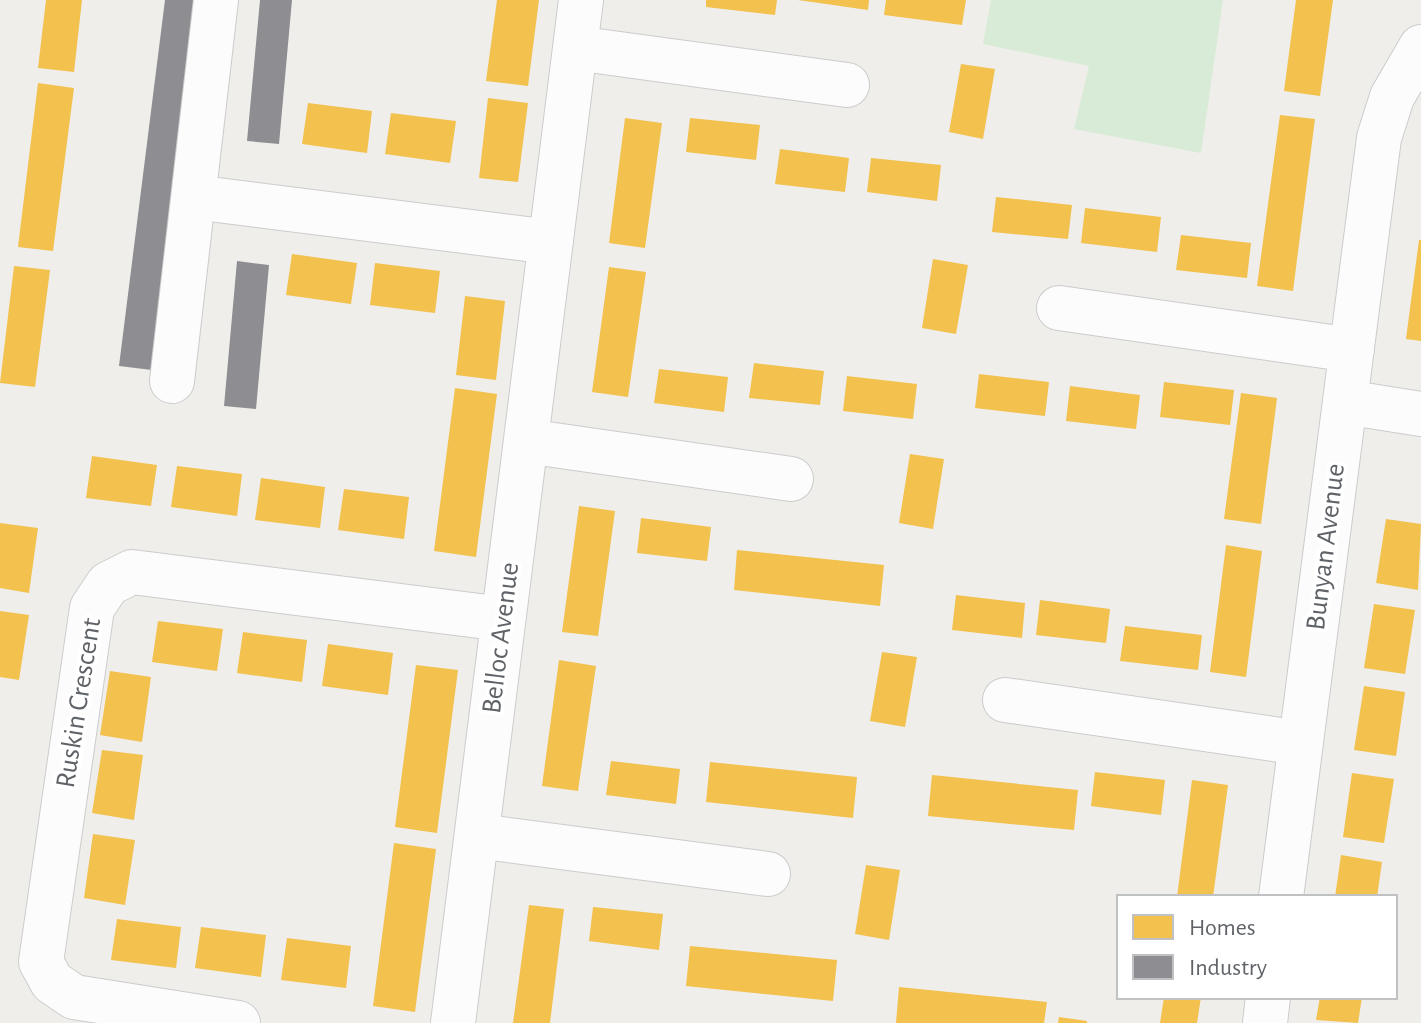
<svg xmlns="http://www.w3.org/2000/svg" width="1421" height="1023" font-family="'Alegreya Sans',sans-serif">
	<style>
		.green { fill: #d8ebd6 }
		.homes { fill: #f2c14e }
		.industry { fill: #8d8d92 }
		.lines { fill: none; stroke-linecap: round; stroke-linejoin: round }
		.minor-casing { stroke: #cbcccc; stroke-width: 46 }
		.minor { stroke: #fdfcfc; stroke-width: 44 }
		.labels { text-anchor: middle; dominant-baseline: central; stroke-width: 8; stroke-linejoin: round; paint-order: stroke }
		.street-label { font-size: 28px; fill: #5f6368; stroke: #fff }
	</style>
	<rect width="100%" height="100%" fill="#efeeea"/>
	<!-- green -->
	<path class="green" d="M 991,0 L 1223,0 L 1201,153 L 1074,129 L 1089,66 L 983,44 Z"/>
	<!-- homes -->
	<path class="homes" d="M 46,0 L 82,0 L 74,72 L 38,68 Z
		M 497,0 L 539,0 L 528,86 L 486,81 Z
		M 706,0 L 777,0 L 775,15 L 706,7 Z
		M 798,0 L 869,0 L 868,10 Z
		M 886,0 L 966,0 L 962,25 L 884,15 Z
		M 1296,0 L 1333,0 L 1320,96 L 1284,91 Z
		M 961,64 L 995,69 L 983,139 L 949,132 Z
		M 38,83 L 74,88 L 53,251 L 18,247 Z
		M 488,98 L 528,103 L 518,182 L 479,178 Z
		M 308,103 L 372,111 L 367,153 L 302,144 Z
		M 391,113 L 456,121 L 450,163 L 385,154 Z
		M 1280,115 L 1315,119 L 1293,291 L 1257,286 Z
		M 625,118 L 662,123 L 645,248 L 609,243 Z
		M 690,118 L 760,125 L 756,160 L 686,152 Z
		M 780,149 L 849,158 L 845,192 L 775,184 Z
		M 871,158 L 941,165 L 937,201 L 867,192 Z
		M 996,197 L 1072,205 L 1068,239 L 992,232 Z
		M 1085,208 L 1161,217 L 1157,252 L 1081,243 Z
		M 1181,235 L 1251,243 L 1247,278 L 1176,270 Z
		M 1419,240 L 1421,240 L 1421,341 L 1406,339 Z
		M 292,254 L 357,263 L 351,304 L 286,295 Z
		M 933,259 L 968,265 L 956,334 L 922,328 Z
		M 375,263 L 440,271 L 435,313 L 370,305 Z
		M 14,266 L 50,270 L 35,387 L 0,383 Z
		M 609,267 L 646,272 L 628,397 L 592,392 Z
		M 465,296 L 505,301 L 496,380 L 456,375 Z
		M 754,363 L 824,371 L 820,405 L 749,398 Z
		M 659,369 L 728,377 L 724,412 L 654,403 Z
		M 979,374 L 1049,382 L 1045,416 L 975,408 Z
		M 847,376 L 917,384 L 913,419 L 843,411 Z
		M 1164,382 L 1234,390 L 1230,425 L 1160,417 Z
		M 1070,386 L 1140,395 L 1136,429 L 1066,421 Z
		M 455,388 L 497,394 L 476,557 L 434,551 Z
		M 1241,393 L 1277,398 L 1261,524 L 1224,519 Z
		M 910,454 L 944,459 L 933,529 L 899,523 Z
		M 92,456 L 157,465 L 151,506 L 86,498 Z
		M 177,466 L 242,474 L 237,516 L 171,507 Z
		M 261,478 L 325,487 L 320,528 L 255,520 Z
		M 344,489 L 409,497 L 404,539 L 338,530 Z
		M 579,506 L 615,511 L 598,636 L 562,632 Z
		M 641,518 L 711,527 L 707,561 L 637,553 Z
		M 1386,519 L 1421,524 L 1418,590 L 1376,583 Z
		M 0,523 L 38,528 L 29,593 L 0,588 Z
		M 1226,545 L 1262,551 L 1246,677 L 1210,672 Z
		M 737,550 L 884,565 L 880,606 L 734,590 Z
		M 956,595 L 1025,603 L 1022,638 L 952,630 Z
		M 1040,600 L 1110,609 L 1106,643 L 1036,635 Z
		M 1374,604 L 1415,610 L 1405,674 L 1364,668 Z
		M 0,611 L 29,615 L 19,680 L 0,677 Z
		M 158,621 L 223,629 L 217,671 L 152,662 Z
		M 1125,626 L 1202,635 L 1198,670 L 1120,661 Z
		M 243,632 L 307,640 L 302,682 L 237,673 Z
		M 328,644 L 393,653 L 388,695 L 322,686 Z
		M 882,652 L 917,657 L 905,727 L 870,721 Z
		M 559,660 L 596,666 L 578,791 L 542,786 Z
		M 416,665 L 458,670 L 437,833 L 395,827 Z
		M 110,671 L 151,677 L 142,742 L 100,735 Z
		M 1364,686 L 1405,692 L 1396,756 L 1354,750 Z
		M 102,750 L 143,755 L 134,820 L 92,813 Z
		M 611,761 L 680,769 L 676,804 L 606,795 Z
		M 710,762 L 857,777 L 853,818 L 706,802 Z
		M 1095,772 L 1165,780 L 1161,815 L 1091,806 Z
		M 1352,773 L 1394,779 L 1384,843 L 1343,837 Z
		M 932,775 L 1078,790 L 1074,830 L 928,816 Z
		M 1192,780 L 1228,785 L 1213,897 L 1177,897 Z
		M 93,834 L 135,840 L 125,905 L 84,898 Z
		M 394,843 L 436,849 L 415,1012 L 373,1006 Z
		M 1341,855 L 1382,862 L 1377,897 L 1335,897 Z
		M 866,865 L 900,870 L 889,940 L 855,934 Z
		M 529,905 L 564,909 L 550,1023 L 513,1023 Z
		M 593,907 L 663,914 L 659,950 L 589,941 Z
		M 117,919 L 181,927 L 176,968 L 111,960 Z
		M 201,927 L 266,935 L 261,977 L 195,968 Z
		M 287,938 L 351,946 L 346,988 L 281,980 Z
		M 690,946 L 837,960 L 833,1001 L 686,986 Z
		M 899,987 L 1047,1002 L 1044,1023 L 896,1023 Z
		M 1164,997 L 1201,997 L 1197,1023 L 1160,1023 Z
		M 1320,997 L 1362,997 L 1358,1023 L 1316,1020 Z
		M 1059,1017 L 1087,1021 L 1087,1023 L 1058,1023 Z"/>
	<!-- industry -->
	<path class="industry" d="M 165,0 L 198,0 L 152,370 L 119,366 Z
		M 260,0 L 292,0 L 279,144 L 247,141 Z
		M 237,261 L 269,265 L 256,409 L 224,406 Z"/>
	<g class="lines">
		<defs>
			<path id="minor" d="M 575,48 L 847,85
				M 194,197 L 551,242
				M 1059,308 L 1352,350
				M 172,381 L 216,0
				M 1345,402 L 1421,414
				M 526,441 L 791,479
				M 1005,700 L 1301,743
				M 477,836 L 768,874
				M 1281,897 L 1379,138 L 1392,97 L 1421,47
				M 238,1023 L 74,997 L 52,982 L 41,962 L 92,608 L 108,584 L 132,572 L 503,619
				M 453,1023 L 581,0
				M 1265,1023 L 1268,997"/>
		</defs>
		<!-- minor casing -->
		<use href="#minor" class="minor-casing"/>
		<!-- minor -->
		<use href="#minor" class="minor"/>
	</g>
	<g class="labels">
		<!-- street labels -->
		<g class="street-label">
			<text transform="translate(1326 547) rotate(-83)">Bunyan Avenue</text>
			<text transform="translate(501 638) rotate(-83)">Belloc Avenue</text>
			<text transform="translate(79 703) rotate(-81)">Ruskin Crescent</text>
		</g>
	</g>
	<!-- legend -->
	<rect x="1117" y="895" width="280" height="104" fill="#ffffff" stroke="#bfc1c3" stroke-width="2"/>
	<rect x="1133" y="915" width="40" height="24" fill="#f2c14e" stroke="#bfc1c3" stroke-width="2"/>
	<text x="1189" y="935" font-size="24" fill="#5f6368">Homes</text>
	<rect x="1133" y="955" width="40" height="24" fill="#8d8d92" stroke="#bfc1c3" stroke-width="2"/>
	<text x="1189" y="975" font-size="24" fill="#5f6368">Industry</text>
</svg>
